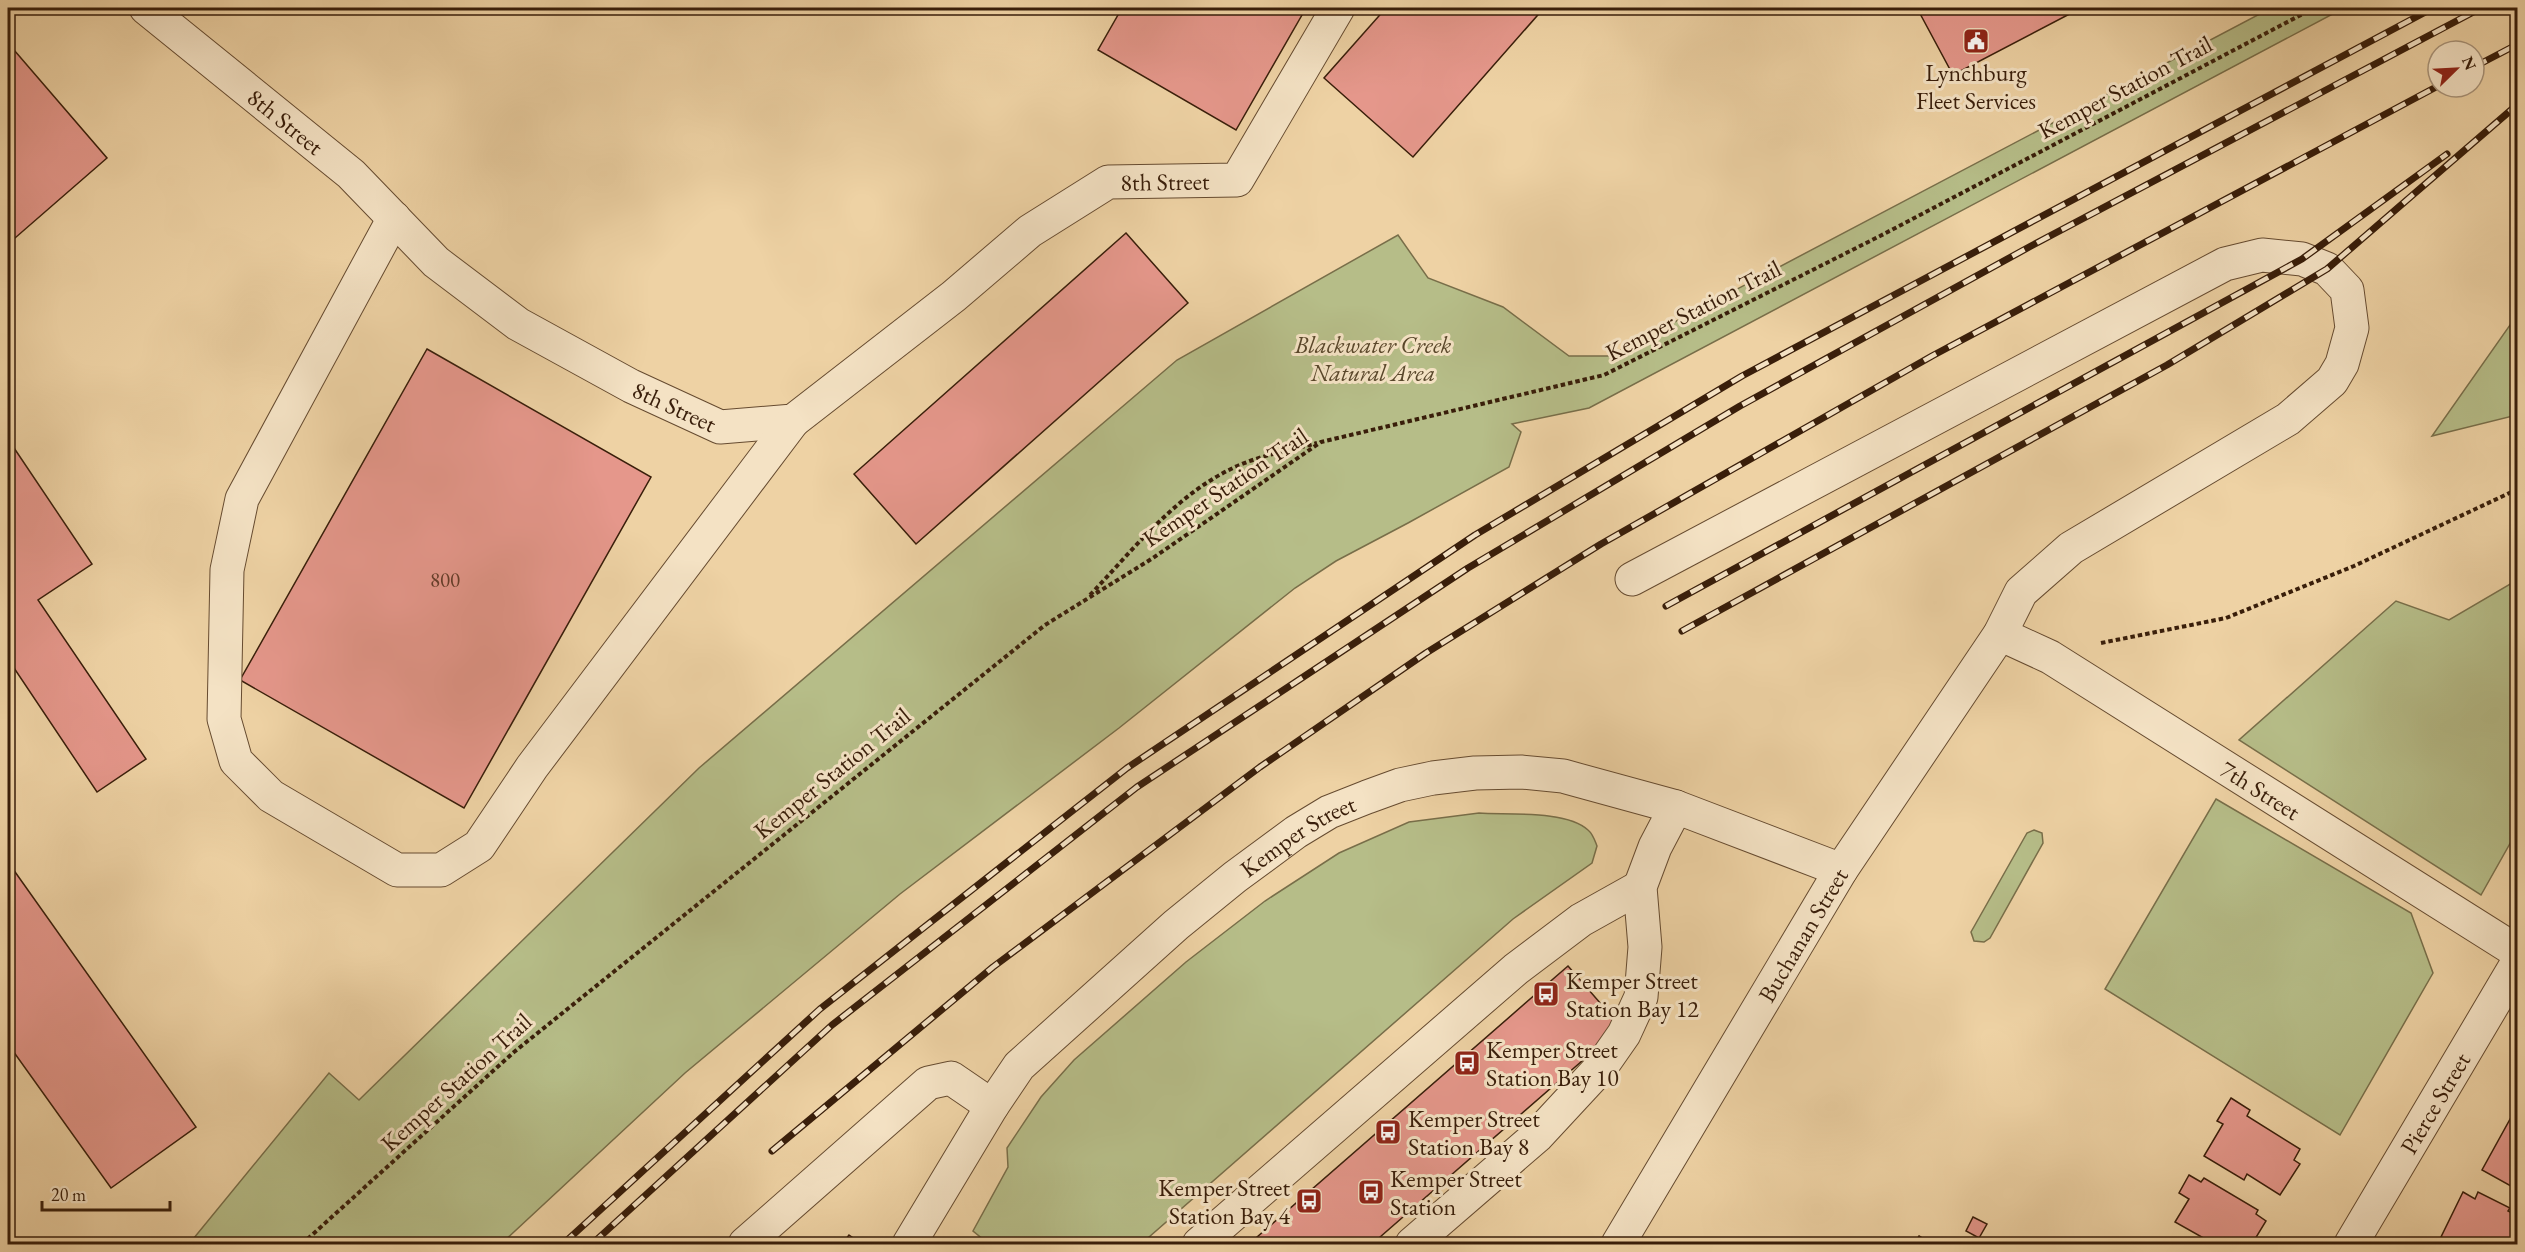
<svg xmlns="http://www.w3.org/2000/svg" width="2525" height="1252" font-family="'EB Garamond',serif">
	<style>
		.green { fill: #b6bd88; stroke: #786e49; stroke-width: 1.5 }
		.building { fill: #e5978b; stroke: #391e0a; stroke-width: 1.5 }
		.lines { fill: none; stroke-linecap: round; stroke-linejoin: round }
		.minor-casing { stroke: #664b30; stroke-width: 35 }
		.path { stroke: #391e0a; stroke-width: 4; stroke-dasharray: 4.5 3; stroke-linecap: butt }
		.minor { stroke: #f4e2c4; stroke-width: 33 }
		.rail-casing { stroke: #391e0a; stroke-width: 7 }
		.rail { stroke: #f4e2c4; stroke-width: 4.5; stroke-dasharray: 14; stroke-linecap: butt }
		.labels { text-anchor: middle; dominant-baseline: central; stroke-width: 6; stroke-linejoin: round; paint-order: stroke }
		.number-label { font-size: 21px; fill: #643c2a }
		.poi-label { font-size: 24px; fill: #391e0a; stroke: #f4e2c4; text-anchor: start }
		.street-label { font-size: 24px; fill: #391e0a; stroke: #f4e2c4 }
		.park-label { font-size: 24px; font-style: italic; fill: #58462a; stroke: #f4e2c4 }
	</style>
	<rect width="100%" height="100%" fill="#eed2a4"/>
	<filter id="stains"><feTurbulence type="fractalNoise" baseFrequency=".00333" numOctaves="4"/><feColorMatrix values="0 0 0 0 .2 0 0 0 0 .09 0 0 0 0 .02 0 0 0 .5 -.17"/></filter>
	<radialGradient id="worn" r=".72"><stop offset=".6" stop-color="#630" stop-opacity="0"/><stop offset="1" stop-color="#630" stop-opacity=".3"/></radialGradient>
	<!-- green -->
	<path class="green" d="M 2271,8 L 2344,8 L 1589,408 L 1512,424 L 1521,432 L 1509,467 L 1408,523 L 1336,561 L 1295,588 L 1119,728 L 900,894 L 685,1073 L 501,1244 L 189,1244 L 329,1073 L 359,1100 L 699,768 L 1177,360 L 1398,235 L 1428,278 L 1503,307 L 1569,356 L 1610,356 Z
		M 2517,315 L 2517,415 L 2432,436 Z
		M 2517,580 L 2517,831 L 2481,895 L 2239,740 L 2396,601 L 2449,620 Z
		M 2216,799 L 2411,913 L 2433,973 L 2340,1135 L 2105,989 Z
		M 1479,813 C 1507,815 1567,810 1588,830 C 1593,834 1595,841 1597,846 L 1592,863 L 1513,919 L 1141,1244 L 989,1244 L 973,1231 L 1008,1167 L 1007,1148 L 1041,1097 L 1074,1060 L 1186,962 L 1265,901 L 1339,853 L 1409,822 Z
		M 2034,830 L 2042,833 L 2043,843 L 1990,938 L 1984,942 L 1974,941 L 1971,932 L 2027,833 Z"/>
	<!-- building -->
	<path class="building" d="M 1122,8 L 1306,8 L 1236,130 L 1098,50 Z
		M 1386,8 L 1544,8 L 1413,157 L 1324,78 Z
		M 1917,8 L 2081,8 L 1953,75 Z
		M 8,43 L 107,158 L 15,238 L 8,229 Z
		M 1126,233 L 1188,303 L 916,544 L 854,474 Z
		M 427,349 L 651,477 L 464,808 L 240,680 Z
		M 8,439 L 92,564 L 38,600 L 146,759 L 97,792 L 8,659 Z
		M 8,862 L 196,1127 L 111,1188 L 8,1044 Z
		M 1568,966 L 1621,1027 L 1372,1244 L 1249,1244 Z
		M 2231,1098 L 2250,1110 L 2247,1116 L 2300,1149 L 2294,1160 L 2300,1164 L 2280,1195 L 2247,1174 L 2244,1180 L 2204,1156 L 2223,1124 L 2217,1121 Z
		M 2514,1112 L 2518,1114 L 2518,1190 L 2482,1170 Z
		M 2189,1175 L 2201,1182 L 2204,1178 L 2258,1210 L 2256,1214 L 2266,1221 L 2252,1244 L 2214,1244 L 2175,1222 L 2189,1199 L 2179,1193 Z
		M 2463,1192 L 2475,1199 L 2478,1192 L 2510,1208 L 2508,1211 L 2518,1216 L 2516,1244 L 2456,1244 L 2441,1237 Z
		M 1973,1217 L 1987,1224 L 1979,1238 L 1966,1231 Z
		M 849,1235 L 862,1244 L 842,1244 Z
		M 1919,1236 L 1932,1244 L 1914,1244 Z"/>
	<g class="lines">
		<defs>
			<g id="minor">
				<path id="s1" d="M 146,8 L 351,174 L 436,262 L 518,324 L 631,386 L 720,427 L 793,421 L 954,296 L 1030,231 L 1108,182 L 1237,180 L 1338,8"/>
				<path d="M 394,218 L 242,499 L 227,570 L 224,719 L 236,761 L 271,796 L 397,870 L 441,870 L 479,846 L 532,767 L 793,421"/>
				<path id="s2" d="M 2000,634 L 2050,657 L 2518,952"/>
				<path d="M 745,1244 L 928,1083 L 951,1078 L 992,1106"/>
				<path id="s3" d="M 909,1244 L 992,1106 L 1019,1066 L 1176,925 L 1235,877 L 1296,832 L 1329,812 L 1367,797 L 1400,785 L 1433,778 L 1475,773 L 1521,772 L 1563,776 L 1676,807 L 1841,870"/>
				<path d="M 1199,1244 L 1516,969 L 1581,920 L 1640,887"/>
				<path d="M 1412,1244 L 1537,1136 L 1601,1067 L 1624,1034 L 1641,997 L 1645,947 L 1640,887 L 1655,847 L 1676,807"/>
				<path id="s4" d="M 1618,1244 L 1841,870 L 2000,634 L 2021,592 L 2071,548 L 2288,419 L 2332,381 L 2342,364 L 2352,328 L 2347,290 L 2327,269 L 2302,259 L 2262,255 L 2225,264 L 1632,579"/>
				<path id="s5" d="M 2351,1244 L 2518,962"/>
			</g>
		</defs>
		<!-- minor casing -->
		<use href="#minor" class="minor-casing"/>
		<!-- path -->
		<path class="path" d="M 1090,595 C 1136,547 1179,490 1242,464 C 1266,454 1293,450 1317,443
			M 2101,643 L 2226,618 L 2354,566 L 2518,489
			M 302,1244 L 514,1052 L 1045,625 L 1153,558 L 1321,442 L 1604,375 L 1880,236 L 2314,8"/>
		<!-- minor -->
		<use href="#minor" class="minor"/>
		<defs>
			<path id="rail" d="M 2474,67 L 2518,44
				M 1666,606 L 2302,259 L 2447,154
				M 1682,631 L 2167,365 L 2327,269 L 2518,104
				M 772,1151 L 993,967 L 1260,767 L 1426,653 L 1601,544 L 1932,356 L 2438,86
				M 563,1244 L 820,1009 L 1127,768 L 1475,535 L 1742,376 L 2433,8
				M 592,1244 L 832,1025 L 1137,787 L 1468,568 L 1740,406 L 2031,246 L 2481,8"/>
		</defs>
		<!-- rail casing -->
		<use href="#rail" class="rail-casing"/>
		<!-- rail -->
		<use href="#rail" class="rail"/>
	</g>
	<!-- icons -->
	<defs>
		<symbol id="civic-square" viewBox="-11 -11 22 22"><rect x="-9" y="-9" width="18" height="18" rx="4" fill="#8f2418" stroke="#f4e2c4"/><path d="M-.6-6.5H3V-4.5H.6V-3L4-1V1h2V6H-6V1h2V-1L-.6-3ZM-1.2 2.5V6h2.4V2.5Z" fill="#fff"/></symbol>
		<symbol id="bus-square" viewBox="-11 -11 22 22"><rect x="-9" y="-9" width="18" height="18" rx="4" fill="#8f2418" stroke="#f4e2c4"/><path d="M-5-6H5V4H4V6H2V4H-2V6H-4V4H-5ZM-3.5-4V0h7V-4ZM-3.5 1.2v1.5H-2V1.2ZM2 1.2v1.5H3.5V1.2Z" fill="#fff"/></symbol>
	</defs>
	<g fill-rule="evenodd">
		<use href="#civic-square" x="1961" y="26" width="30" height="30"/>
		<use href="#bus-square" x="1531" y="979" width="30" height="30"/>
		<use href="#bus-square" x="1452" y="1048" width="30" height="30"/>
		<use href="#bus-square" x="1373" y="1117" width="30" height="30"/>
		<use href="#bus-square" x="1356" y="1177" width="30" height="30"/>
		<use href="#bus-square" x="1294" y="1186" width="30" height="30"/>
	</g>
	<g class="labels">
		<!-- number labels -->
		<g class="number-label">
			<text x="445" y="579">800</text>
		</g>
		<!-- poi labels -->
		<g class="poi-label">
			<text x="1976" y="72" text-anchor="middle">Lynchburg<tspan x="1976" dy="28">Fleet Services</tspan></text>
			<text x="1566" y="980">Kemper Street<tspan x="1566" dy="28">Station Bay 12</tspan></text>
			<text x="1486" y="1049">Kemper Street<tspan x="1486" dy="28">Station Bay 10</tspan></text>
			<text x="1408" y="1118">Kemper Street<tspan x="1408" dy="28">Station Bay 8</tspan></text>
			<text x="1390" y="1178">Kemper Street<tspan x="1390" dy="28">Station</tspan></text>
			<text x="1290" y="1187" text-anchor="end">Kemper Street<tspan x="1290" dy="28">Station Bay 4</tspan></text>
		</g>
		<!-- street labels -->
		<g class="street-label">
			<text transform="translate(2125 87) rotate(-28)">Kemper Station Trail</text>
			<text stroke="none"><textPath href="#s1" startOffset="180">8th Street</textPath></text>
			<text stroke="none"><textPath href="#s1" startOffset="1242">8th Street</textPath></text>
			<text transform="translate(1693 310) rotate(-27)">Kemper Station Trail</text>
			<text stroke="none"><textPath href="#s1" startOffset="666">8th Street</textPath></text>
			<text transform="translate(1225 487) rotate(-34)">Kemper Station Trail</text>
			<text transform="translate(832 773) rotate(-39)">Kemper Station Trail</text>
			<text stroke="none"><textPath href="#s2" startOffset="304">7th Street</textPath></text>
			<text stroke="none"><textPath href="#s3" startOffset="572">Kemper Street</textPath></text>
			<text stroke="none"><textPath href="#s4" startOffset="360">Buchanan Street</textPath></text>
			<text transform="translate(456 1082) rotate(-42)">Kemper Station Trail</text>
			<text stroke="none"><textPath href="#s5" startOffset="164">Pierce Street</textPath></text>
		</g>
		<!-- park labels -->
		<g class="park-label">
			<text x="1373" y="344">Blackwater Creek<tspan x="1373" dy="28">Natural Area</tspan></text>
		</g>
	</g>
	<!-- margin -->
	<rect width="2525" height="1252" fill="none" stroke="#eed2a4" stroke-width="30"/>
	<rect x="9" y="9" width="2507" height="1234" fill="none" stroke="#391e0a" stroke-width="3"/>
	<rect x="15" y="15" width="2495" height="1222" fill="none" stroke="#391e0a" stroke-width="1.5"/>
	<!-- north arrow -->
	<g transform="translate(2456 69) rotate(66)"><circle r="28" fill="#f4e2c4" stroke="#a9947a" stroke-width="1.5"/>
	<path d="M0-4.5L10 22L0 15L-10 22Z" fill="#8f2418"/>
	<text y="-9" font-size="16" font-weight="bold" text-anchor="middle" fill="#391e0a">N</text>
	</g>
	<!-- scale -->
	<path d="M42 1201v9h128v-9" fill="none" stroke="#391e0a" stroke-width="3"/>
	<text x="51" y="1201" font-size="18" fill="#391e0a" stroke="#f4e2c4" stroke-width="4.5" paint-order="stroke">20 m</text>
	<rect width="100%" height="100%" filter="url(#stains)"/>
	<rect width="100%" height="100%" fill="url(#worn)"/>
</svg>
